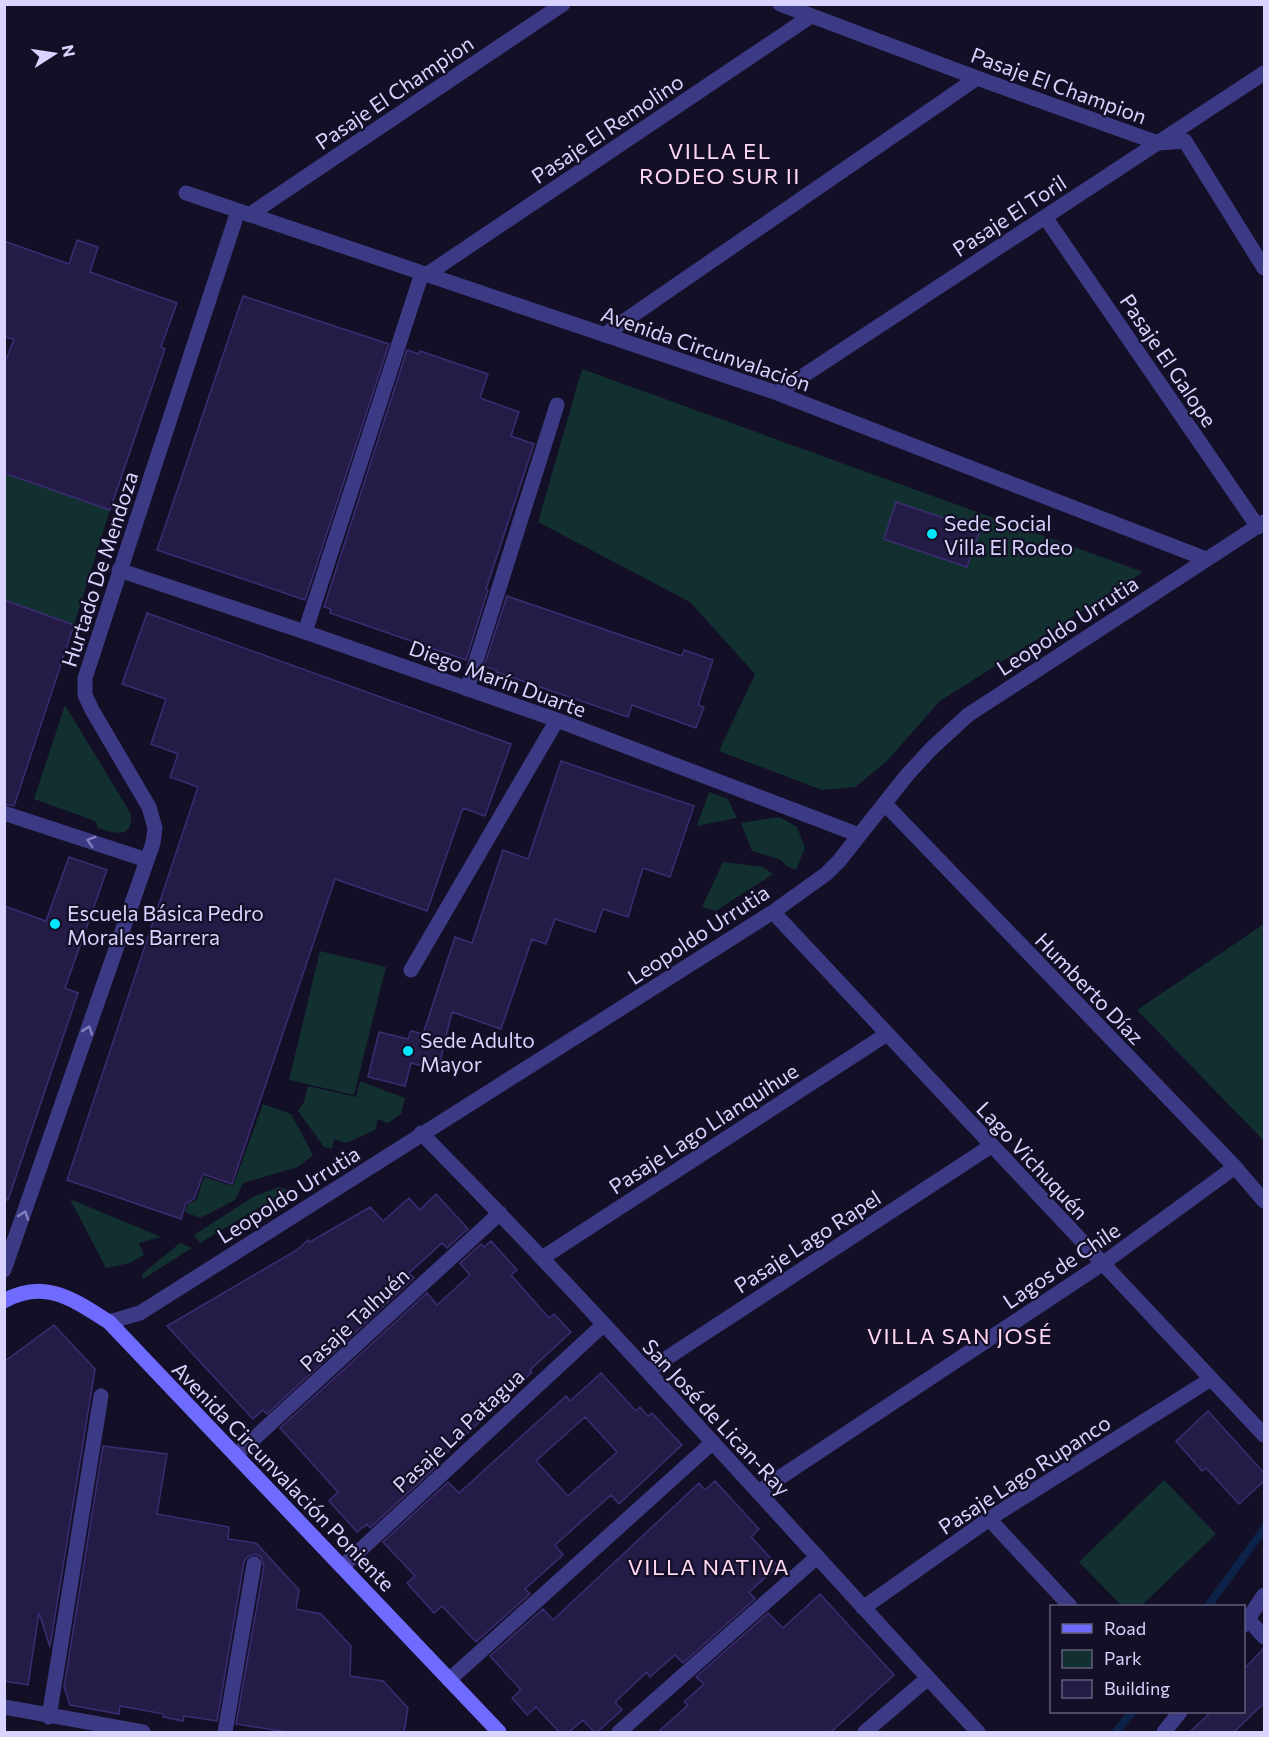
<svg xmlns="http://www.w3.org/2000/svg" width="1269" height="1737" font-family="Commissioner,sans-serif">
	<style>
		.green { fill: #12302f }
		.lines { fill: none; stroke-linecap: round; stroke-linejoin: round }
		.stream { stroke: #0c2248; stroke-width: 8 }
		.building { fill: #241b47; stroke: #3b2d73; stroke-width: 1.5; fill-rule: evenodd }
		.street { stroke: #3d3a85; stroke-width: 15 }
		.secondary { stroke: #6f6bff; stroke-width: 15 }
		.oneway { stroke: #837fbc }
		.poi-dot { fill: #00e5ff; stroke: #130f26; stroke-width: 2 }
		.labels { text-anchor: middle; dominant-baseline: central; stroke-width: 4.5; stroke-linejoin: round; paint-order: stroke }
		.street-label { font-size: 21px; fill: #d9d4ff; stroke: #130f26 }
		.poi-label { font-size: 21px; fill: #d9d4ff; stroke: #130f26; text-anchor: start }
		.neighbourhood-label { font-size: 22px; letter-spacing: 1.5px; fill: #ffd6f0; stroke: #130f26 }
	</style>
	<rect width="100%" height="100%" fill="#130f26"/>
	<!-- green -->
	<path class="green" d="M 582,369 L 1143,572 L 940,701 L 886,762 L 855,787 L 822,790 L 719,751 L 755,674 L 690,602 L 538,522 Z
		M 5,473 L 110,510 L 74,625 L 5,600 Z
		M 65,705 L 131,814 C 133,840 114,833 98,828 L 95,821 L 34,799 Z
		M 709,792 L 728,799 L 737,818 L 697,826 Z
		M 779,817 L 797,827 L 805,848 L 796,870 L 786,866 L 781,860 L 752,851 L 741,823 Z
		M 723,862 L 763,867 L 773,874 L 716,911 L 702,907 Z
		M 1264,924 L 1264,1141 L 1137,1010 Z
		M 320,951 L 386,967 L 354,1095 L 289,1080 Z
		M 360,1081 L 405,1098 L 401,1114 L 388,1123 L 378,1119 L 375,1130 L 346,1143 L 334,1139 L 332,1149 L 324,1147 L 298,1111 L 304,1102 L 308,1086 L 356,1097 Z
		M 263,1104 L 291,1114 L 313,1155 L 298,1167 L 243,1183 L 235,1200 L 200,1218 L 185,1212 L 188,1203 L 196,1201 L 204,1177 L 233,1186 Z
		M 279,1187 L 288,1190 L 200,1243 L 194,1235 L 253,1197 Z
		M 70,1199 L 82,1204 L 161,1237 L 139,1243 L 144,1255 L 130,1263 L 106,1268 Z
		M 180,1243 L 192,1248 L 143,1279 L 142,1274 Z
		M 1164,1480 L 1216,1534 L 1141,1606 L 1122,1606 L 1079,1562 Z"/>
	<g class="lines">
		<!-- stream -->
		<path class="stream" d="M 1208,1606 L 1264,1529
			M 1116,1732 L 1132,1712"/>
	</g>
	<!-- building -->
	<path class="building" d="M 77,240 L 98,247 L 90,272 L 177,303 L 161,347 L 165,349 L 110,510 L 4,473 L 4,365 L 14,339 L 4,337 L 4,241 L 69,264 Z
		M 243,296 L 389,344 L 305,600 L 157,550 Z
		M 407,350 L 419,354 L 420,351 L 488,374 L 480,398 L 519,412 L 511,436 L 534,444 L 486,589 L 488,590 L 466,660 L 330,613 L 331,609 L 324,607 Z
		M 896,502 L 980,530 L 967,567 L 884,539 Z
		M 507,596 L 682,656 L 684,650 L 713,660 L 698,705 L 704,707 L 696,728 L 632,705 L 628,717 L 496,672 L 496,670 L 484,666 Z
		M 4,600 L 74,625 L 14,806 L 4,804 Z
		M 147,613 L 511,744 L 485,816 L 463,808 L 427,911 L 335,879 L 232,1184 L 203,1174 L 194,1199 L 186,1203 L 181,1219 L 67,1180 L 198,787 L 170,777 L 178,754 L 151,744 L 166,699 L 122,684 Z
		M 561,761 L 694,806 L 670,877 L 643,868 L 628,917 L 603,909 L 595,932 L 555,919 L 546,944 L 532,939 L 501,1029 L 452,1012 L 438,1070 L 411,1063 L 405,1086 L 368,1077 L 379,1032 L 408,1039 L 411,1031 L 423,1034 L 455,937 L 472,943 L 503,850 L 528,859 Z
		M 69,857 L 107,870 L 65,988 L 78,993 L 8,1200 L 4,1199 L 4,906 L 46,921 Z
		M 436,1194 L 468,1229 L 447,1248 L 442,1243 L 409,1273 L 414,1278 L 267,1414 L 263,1410 L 253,1419 L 167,1326 L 297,1250 L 308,1240 L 310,1242 L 370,1207 L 383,1221 L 409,1198 L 420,1210 Z
		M 491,1241 L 517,1270 L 511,1275 L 549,1318 L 554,1314 L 571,1332 L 530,1370 L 532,1372 L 433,1466 L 435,1468 L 370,1528 L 367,1524 L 357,1532 L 329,1501 L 338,1492 L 280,1428 L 427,1293 L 437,1305 L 470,1275 L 460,1263 L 481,1244 L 484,1247 Z
		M 54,1325 L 95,1369 L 50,1647 L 39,1613 L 28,1685 L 4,1681 L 4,1362 Z
		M 601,1373 L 636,1411 L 640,1407 L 648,1416 L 652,1413 L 682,1445 L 619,1504 L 611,1495 L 555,1545 L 563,1555 L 525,1589 L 530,1594 L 476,1642 L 442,1606 L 434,1613 L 407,1583 L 415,1576 L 383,1542 L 448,1482 L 459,1493 L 566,1396 L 570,1401 ZM 585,1417 L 617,1452 L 568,1496 L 536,1461 Z
		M 1208,1411 L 1264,1473 L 1264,1481 L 1239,1504 L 1206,1468 L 1202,1471 L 1176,1441 Z
		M 103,1446 L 167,1454 L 157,1514 L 229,1527 L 228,1539 L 256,1543 L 299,1590 L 296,1609 L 321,1614 L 351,1646 L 350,1676 L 383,1681 L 408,1708 L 404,1732 L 287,1732 L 236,1724 L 264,1566 L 261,1557 L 255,1554 L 247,1557 L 244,1562 L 217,1721 L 184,1716 L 183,1721 L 163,1717 L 164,1714 L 120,1706 L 119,1714 L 70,1705 L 64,1687 Z
		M 715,1481 L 759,1529 L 751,1537 L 778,1566 L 749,1592 L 755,1599 L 683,1663 L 675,1655 L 650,1677 L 647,1672 L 615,1702 L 622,1710 L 597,1732 L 594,1732 L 583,1720 L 569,1732 L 559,1732 L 536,1707 L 527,1715 L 512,1698 L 521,1690 L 490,1656 L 543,1609 L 553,1620 L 699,1483 L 705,1490 Z
		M 820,1594 L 894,1675 L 831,1732 L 658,1732 L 688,1705 L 684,1702 L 704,1684 L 696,1677 L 768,1613 L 783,1628 Z
		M 1264,1648 L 1264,1703 L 1234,1732 L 1190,1732 L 1211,1712 L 1244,1712 L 1244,1669 Z"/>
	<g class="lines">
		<!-- street -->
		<path class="street" d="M 780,4 L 977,78 L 1158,143 L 1185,141 L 1264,268
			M 186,193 L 777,393 L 1206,559
			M 249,215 L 563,4
			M 1045,217 L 1258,527
			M 426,275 L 811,16
			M 604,335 L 977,78
			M 777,393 L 1264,73
			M 119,570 L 305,632 L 557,720 L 859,835
			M 305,632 L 422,273
			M 467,689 L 557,405
			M 885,804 L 1235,1167 L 1264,1201
			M 4,813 L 147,860
			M 773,912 L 1264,1435
			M 411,970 L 557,720
			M 421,1133 C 613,1327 793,1533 978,1732
			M 542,1258 L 887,1034
			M 4,1270 L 153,843 L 155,828 L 149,807 L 92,710 L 85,695 L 85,678 L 238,211
			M 109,1322 L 140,1313 L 773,912 L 826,874 L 839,861 L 907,775 L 932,748 L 968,715 L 1264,522
			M 647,1371 L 991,1146
			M 236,1455 L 500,1213
			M 758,1492 L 1102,1264 L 1235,1167
			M 989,1519 L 1070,1606
			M 342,1567 L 604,1324
			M 863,1608 L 989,1519 L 1211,1379
			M 1248,1619 L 1264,1637
			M 1244,1625 L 1264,1595
			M 449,1680 L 713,1442
			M 4,1707 L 143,1732
			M 49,1717 L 101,1396
			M 225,1732 L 254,1564
			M 619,1732 L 817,1557
			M 865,1732 L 928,1678
			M 1164,1732 L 1180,1712"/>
		<!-- secondary -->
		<path class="secondary" d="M 4,1301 C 45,1278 74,1300 109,1322 L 499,1732"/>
	</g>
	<!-- one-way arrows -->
	<defs><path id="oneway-chevron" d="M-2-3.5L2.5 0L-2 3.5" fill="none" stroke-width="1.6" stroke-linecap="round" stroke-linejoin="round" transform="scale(1.5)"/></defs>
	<g class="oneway">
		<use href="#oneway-chevron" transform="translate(91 841) rotate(-162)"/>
		<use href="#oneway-chevron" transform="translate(88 1030) rotate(-71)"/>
		<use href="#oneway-chevron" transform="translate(24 1215) rotate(-71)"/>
	</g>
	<!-- markers -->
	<g class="poi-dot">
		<circle cx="932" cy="534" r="6"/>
		<circle cx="55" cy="924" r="6"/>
		<circle cx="408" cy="1051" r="6"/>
	</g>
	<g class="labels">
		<!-- street labels -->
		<g class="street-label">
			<text transform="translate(1059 85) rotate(20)">Pasaje El Champion</text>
			<text transform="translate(394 92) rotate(-34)">Pasaje El Champion</text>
			<text transform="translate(607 128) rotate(-34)">Pasaje El Remolino</text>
			<text transform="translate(1009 215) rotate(-33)">Pasaje El Toril</text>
			<text transform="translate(706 348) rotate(19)">Avenida Circunvalación</text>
			<text transform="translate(1169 360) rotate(56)">Pasaje El Galope</text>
			<text transform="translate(99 569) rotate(-72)">Hurtado De Mendoza</text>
			<text transform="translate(1067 625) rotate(-33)">Leopoldo Urrutia</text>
			<text transform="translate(498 678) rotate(20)">Diego Marín Duarte</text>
			<text transform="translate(698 934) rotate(-33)">Leopoldo Urrutia</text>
			<text transform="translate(1090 988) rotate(46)">Humberto Díaz</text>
			<text transform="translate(703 1128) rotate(-33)">Pasaje Lago Llanquihue</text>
			<text transform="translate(1033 1160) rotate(47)">Lago Vichuquén</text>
			<text transform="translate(288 1194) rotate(-32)">Leopoldo Urrutia</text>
			<text transform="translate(807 1241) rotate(-33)">Pasaje Lago Rapel</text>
			<text transform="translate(1061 1265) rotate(-34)">Lagos de Chile</text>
			<text transform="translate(354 1319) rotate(-43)">Pasaje Talhuén</text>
			<text transform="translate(717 1417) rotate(47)">San José de Lican-Ray</text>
			<text transform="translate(458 1430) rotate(-43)">Pasaje La Patagua</text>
			<text transform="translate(1024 1474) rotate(-33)">Pasaje Lago Rupanco</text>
			<text transform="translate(284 1476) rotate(46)">Avenida Circunvalación Poniente</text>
		</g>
		<!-- poi labels -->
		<g class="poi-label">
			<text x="944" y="522">Sede Social<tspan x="944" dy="24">Villa El Rodeo</tspan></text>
			<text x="67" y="912">Escuela Básica Pedro<tspan x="67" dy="24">Morales Barrera</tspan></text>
			<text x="420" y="1039">Sede Adulto<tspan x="420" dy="24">Mayor</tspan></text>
		</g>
		<!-- neighbourhood labels -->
		<g class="neighbourhood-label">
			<text x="720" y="150">VILLA EL<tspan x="720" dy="25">RODEO SUR II</tspan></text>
			<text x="960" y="1335">VILLA SAN JOSÉ</text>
			<text x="709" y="1566">VILLA NATIVA</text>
		</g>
	</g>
	<!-- border -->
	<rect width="1269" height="1737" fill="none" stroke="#d9d4ff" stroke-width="12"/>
	<!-- legend -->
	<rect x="1050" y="1605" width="195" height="108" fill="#130f26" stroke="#625e7d" stroke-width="1.5"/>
	<rect x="1062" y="1624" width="30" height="9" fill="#6f6bff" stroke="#625e7d" stroke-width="1.5"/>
	<text x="1104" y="1635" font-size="18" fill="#d9d4ff">Road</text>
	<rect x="1062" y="1650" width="30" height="18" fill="#12302f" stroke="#625e7d" stroke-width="1.5"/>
	<text x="1104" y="1665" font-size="18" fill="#d9d4ff">Park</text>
	<rect x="1062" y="1680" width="30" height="18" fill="#241b47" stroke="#625e7d" stroke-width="1.5"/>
	<text x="1104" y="1695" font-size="18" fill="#d9d4ff">Building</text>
	<!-- north arrow -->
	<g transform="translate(54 54) rotate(78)" stroke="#130f26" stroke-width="4.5" paint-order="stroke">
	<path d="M0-4.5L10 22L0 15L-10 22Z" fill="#d9d4ff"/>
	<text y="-9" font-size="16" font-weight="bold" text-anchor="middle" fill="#d9d4ff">N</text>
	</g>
</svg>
